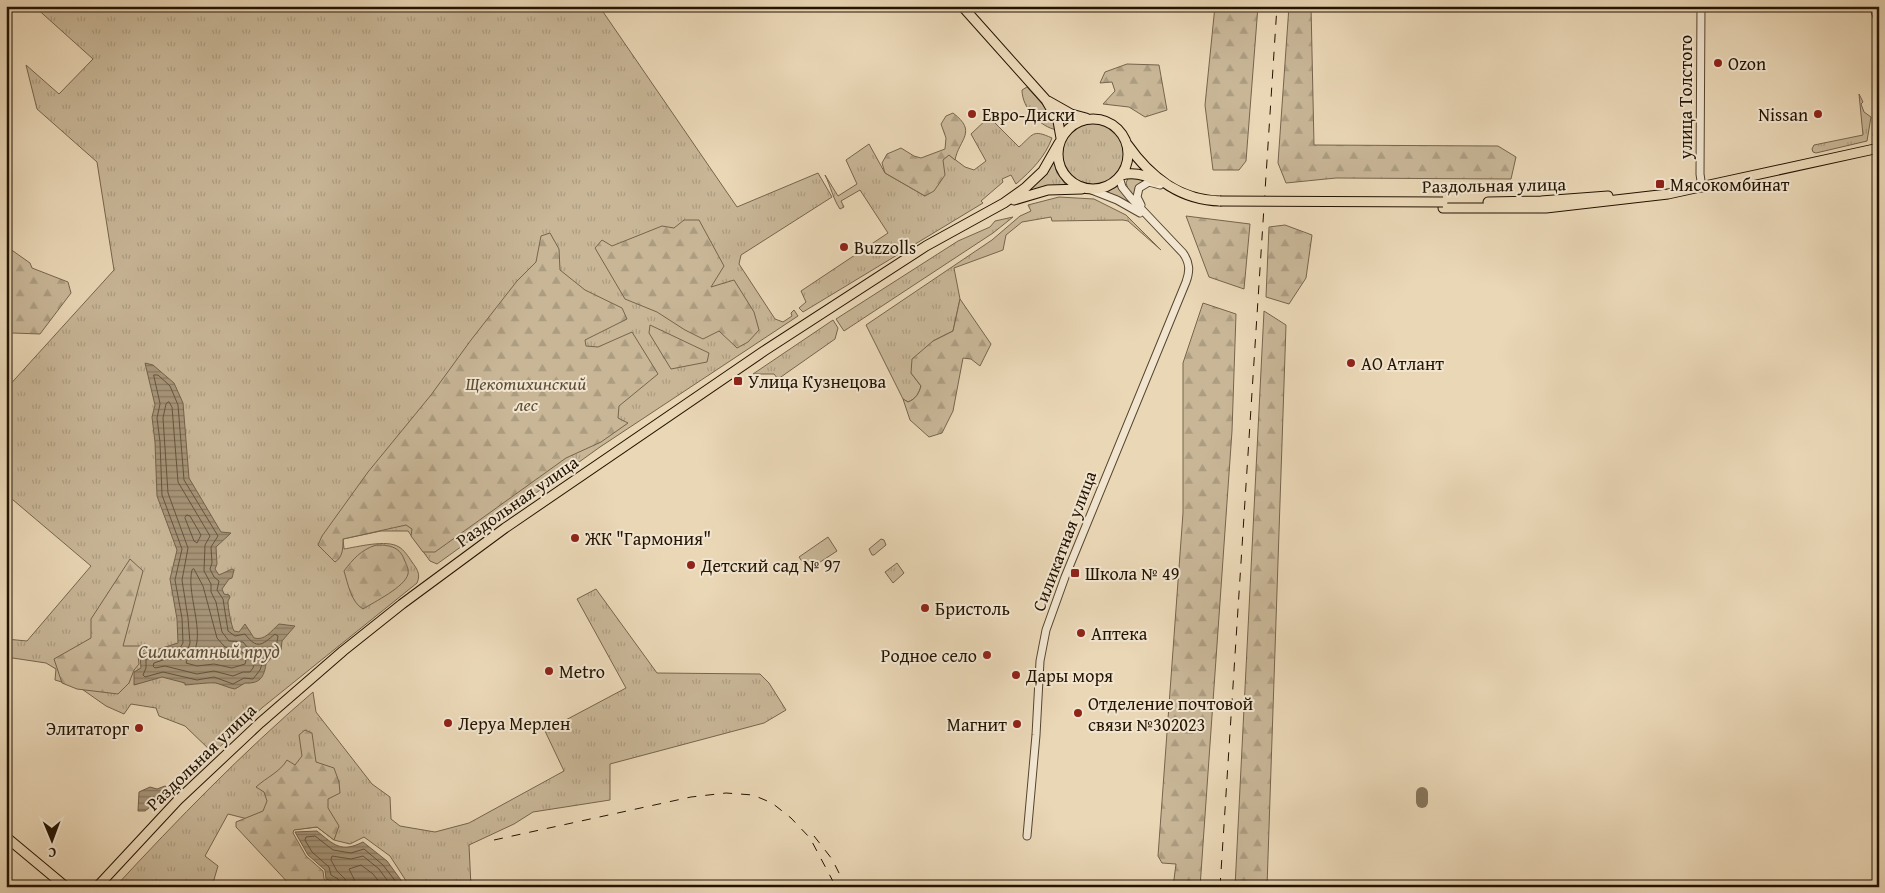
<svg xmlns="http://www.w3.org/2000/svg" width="1885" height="893" font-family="'Gentium Book Plus',serif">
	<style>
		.grass { fill: url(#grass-tufts); stroke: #76644c }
		.forest { fill: url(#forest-firs); stroke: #76644c }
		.garden { fill: #c8b697; stroke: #76644c }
		.water { fill: url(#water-rules); stroke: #726048 }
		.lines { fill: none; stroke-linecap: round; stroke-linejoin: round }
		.shore { stroke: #64543c; stroke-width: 1 }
		.taxiway { stroke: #86755b; stroke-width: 12 }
		.minor-casing { stroke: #55442e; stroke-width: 9 }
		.major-casing { stroke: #231300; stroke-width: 11 }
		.minor { stroke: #f1e5d0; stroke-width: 7 }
		.major { stroke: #ead7b6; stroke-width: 9 }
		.rail { stroke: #231300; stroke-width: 1; stroke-dasharray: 9 9; stroke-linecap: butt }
		.major-bridge-casing { stroke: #231300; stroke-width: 11; stroke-linecap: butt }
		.major-bridge { stroke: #ead7b6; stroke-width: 9 }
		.poi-dot { fill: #8f2418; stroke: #f1e5d0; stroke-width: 2 }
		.labels { text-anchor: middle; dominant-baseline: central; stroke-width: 4; stroke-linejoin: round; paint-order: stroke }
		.poi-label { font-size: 18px; fill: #231300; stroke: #f1e5d0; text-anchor: start }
		.street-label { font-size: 18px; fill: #231300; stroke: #f1e5d0 }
		.park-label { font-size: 18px; font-style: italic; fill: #5d4c35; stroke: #f1e5d0 }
		.water-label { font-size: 19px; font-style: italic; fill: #5e4d36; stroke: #f1e5d0 }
	</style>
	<defs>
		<pattern id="grass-tufts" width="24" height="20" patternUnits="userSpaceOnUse" patternTransform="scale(1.25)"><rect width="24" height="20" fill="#c8b697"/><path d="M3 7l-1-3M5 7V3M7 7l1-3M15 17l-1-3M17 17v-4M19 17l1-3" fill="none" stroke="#ac9c80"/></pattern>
		<pattern id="forest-firs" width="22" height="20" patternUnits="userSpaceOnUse" patternTransform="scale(1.25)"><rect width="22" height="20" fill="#c8b697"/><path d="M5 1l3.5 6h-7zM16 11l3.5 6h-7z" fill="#ac9c80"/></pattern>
		<pattern id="water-rules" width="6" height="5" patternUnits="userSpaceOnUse" patternTransform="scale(1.25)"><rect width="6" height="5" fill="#a69478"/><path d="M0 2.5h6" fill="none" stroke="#877860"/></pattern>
	</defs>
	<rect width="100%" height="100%" fill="#ead7b6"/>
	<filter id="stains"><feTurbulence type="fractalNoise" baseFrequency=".004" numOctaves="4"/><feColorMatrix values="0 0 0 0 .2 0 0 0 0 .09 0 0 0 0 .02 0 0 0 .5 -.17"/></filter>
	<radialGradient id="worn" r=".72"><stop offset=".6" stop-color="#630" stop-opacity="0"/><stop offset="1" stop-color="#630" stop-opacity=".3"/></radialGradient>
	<!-- grass -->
	<path class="grass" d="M 34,6 L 599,6 L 737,207 L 818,173 L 832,197 L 741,255 L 739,264 L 775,319 L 783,322 L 792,316 L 791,313 L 794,310 L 798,316 L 600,447 L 437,564 L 430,561 L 408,531 L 381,531 L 343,539 L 344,549 C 357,547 387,539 399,547 C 404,550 408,556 412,562 C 417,569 421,574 417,583 L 263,707 L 213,753 L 185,726 L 159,716 L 156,708 L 131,704 L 124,714 L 106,706 L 79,687 L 55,680 L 56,669 L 46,663 L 6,657 L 6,639 L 27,641 L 91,566 L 6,494 L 6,389 L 114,270 L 97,162 L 37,109 L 26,65 L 59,94 L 93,59 Z
		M 1027,87 C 1038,100 1053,113 1057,130 C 1040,127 1022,108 1022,90 Z
		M 1859,94 L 1863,102 L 1861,104 L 1864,112 L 1871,117 L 1867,141 L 1816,153 L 1813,152 L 1812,149 L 1814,145 L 1863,135 Z
		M 1053,108 L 1076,119 L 1064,129 L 1062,122 Z
		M 1879,114 L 1879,137 L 1875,138 L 1873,136 C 1874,128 1874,120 1879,114 Z
		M 989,117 L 1019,147 C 1034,134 1032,129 1052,138 C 1045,157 1032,170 1016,184 L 1011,175 L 1002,179 L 1003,182 L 981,201 L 983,203 L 803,312 L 799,308 L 806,302 L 801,291 L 888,233 L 860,190 L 841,201 L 844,207 L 840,209 C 833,199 831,187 825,175 L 838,196 L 857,184 L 846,160 L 869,144 L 885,173 L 925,196 L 942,160 L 949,155 L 965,167 L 974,170 L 986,161 L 971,134 Z
		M1062 154a31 31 0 1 1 62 0a31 31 0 1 1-62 0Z
		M 1054,162 L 1057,173 L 1066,185 L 1049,186 L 1026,192 L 1045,173 Z
		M 1133,177 L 1146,180 C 1137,183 1133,189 1135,199 L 1129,192 L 1126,183 L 1128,178 Z
		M 1118,186 L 1136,207 L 1104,192 Z
		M 1059,197 L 1094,199 L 1126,215 L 1161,250 L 1128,221 L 1123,220 L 1052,221 L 1051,217 L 1022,222 L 1006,235 L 1003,250 L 954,268 L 960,299 L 953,331 L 933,341 L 911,373 L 921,386 C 919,393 916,399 908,402 L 903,399 L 866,325 L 992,240 L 1020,216 L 1031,211 L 1028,205 Z
		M 1013,217 L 993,233 L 844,331 L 836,319 L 958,241 L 990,227 L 995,221 Z
		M 833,320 L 838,328 L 835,339 L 778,379 L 774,374 L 753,374 Z
		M 897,563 L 904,573 L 893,583 L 885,572 Z
		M 596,589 L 657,673 L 760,674 L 769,683 L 786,710 L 764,723 L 610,764 L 610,800 L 533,812 L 514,824 L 469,845 L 471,887 L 410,887 L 390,856 L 364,837 L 350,844 L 334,840 L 317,827 L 291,830 L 228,814 L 205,856 L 218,866 L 213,883 L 216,887 L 115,887 C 178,819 242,753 313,692 L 316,712 L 372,784 L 390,797 L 391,819 L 400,826 L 435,832 L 469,823 L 564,771 L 545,731 L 626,688 L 577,599 Z"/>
	<!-- forest -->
	<path class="forest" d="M 1215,6 L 1258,6 L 1246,161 L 1239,170 L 1213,170 L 1205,105 Z
		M 1289,6 L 1311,6 L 1314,145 L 1498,146 L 1516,157 L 1511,179 L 1336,178 L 1286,183 L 1278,163 Z
		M 1127,64 L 1159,65 L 1167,110 L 1145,117 L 1129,107 L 1103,104 L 1115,91 L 1112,82 L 1100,83 L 1105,72 Z
		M 953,113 C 978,132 959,139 955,160 L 949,155 L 943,160 L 945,175 L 934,191 L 925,196 L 885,173 L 882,163 L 887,154 L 901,148 L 914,156 L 921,158 L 945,149 L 946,138 L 941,124 L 946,116 Z
		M 1186,216 L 1250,224 L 1244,289 L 1209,277 Z
		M 684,220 L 699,220 L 724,266 L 711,287 L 734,280 L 754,312 L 759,330 L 748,342 L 737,348 L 719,331 L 703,339 L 685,330 L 657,312 L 625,299 L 595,248 L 602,240 L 612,246 L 662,226 L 674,228 Z
		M 1285,225 L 1312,235 L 1306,278 L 1289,304 L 1266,297 L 1269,227 Z
		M 550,233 L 559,249 L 560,270 L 585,290 L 622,308 L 627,319 L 585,340 L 586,346 L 598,347 L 632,332 L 658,374 L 619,406 L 618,418 L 628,423 L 601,442 L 566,458 L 435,552 L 423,552 L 411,536 L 412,529 L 406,525 L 343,539 C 343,548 343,557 335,562 L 318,545 L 322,536 L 368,472 L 431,395 L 471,340 L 517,281 L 536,262 L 541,236 Z
		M 6,246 L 30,263 L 32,268 L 68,282 L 71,293 L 40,334 L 13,333 L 6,337 Z
		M 960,299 L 991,344 L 980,366 L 971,359 L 963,358 L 953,411 L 942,433 L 929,437 L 910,420 L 903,399 L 908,402 C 916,399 919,393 921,386 L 911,373 L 912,359 L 933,341 L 953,331 Z
		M 1203,303 L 1236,314 L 1232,431 L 1200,887 L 1173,887 L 1176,864 L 1162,863 L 1158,856 L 1183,513 L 1183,363 Z
		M 1264,311 L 1286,325 L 1267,887 L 1235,887 Z
		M 650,325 L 709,353 L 707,362 L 671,369 L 649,333 Z
		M 376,545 C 388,545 399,546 404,559 C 406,564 409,569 408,574 C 405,587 374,602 363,609 C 351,602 348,584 344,571 C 353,559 361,550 376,545 Z
		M 130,559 L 143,571 L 123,646 L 149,646 L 138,655 L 139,664 L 134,670 L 129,683 L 118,694 L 77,689 L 62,683 L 54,659 L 91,638 L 91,619 Z
		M 305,730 L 312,733 L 316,762 L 334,768 L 339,782 L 340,793 L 328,799 L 328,808 L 339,826 L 334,840 L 317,827 L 294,830 L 293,833 L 306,856 L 323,871 L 324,879 L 334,887 L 292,887 L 236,827 L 236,822 L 263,811 L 267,801 L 264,792 L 256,787 C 267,777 280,772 287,760 L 295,765 L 302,756 L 299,735 Z"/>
	<!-- garden -->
	<path class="garden" d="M 828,537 L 837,551 L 808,570 L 799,557 Z
		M 881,539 L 884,540 L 886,545 L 874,555 L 872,555 L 869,549 Z"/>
	<!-- water -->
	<path class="water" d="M 145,363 L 153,365 L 174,383 L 183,403 L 189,478 L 221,532 L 231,533 L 216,547 L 217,564 L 215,569 L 219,575 L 232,569 L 234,570 L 232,578 L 229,579 L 222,589 L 224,594 L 229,595 L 230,597 L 228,601 C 228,608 231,625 234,631 L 239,632 L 245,624 L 254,638 C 265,641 271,631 279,624 L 295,626 L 282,641 L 281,650 L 276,657 L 271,658 L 266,664 C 264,677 260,684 245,683 L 235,689 C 229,688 223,685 216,683 C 212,682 187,685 185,685 L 185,683 L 162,677 L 134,685 L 134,672 L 141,668 L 140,655 L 178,643 L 177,619 L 170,579 L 177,550 L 157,496 L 155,442 L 152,417 L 155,405 Z
		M 165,786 L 169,788 L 168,793 L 145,811 L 138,811 L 139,792 L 150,787 L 157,789 Z
		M 317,831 C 334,845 341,853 363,842 L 387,861 L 406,887 L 337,887 L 334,882 L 326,879 L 325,870 L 308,855 L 295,832 Z"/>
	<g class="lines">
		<!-- shore -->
		<path class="shore" d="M 154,375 L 158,375 L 170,386 L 178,405 L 184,480 L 218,536 L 211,547 L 212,563 L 210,569 L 214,577 L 219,581 L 217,590 L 223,599 L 228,631 L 235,636 L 245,634 C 257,650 262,645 275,634 L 278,636 L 276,648 L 264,658 L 260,670 L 253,679 L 244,678 L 233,684 L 214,677 L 197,680 L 163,672 L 145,677 L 143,675 L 146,668 L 146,659 L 180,648 L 183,643 L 182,618 L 175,580 L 182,549 L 162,495 L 160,442 L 157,418 L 160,404 Z
			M 169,402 L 172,407 L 178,482 L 210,536 L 205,545 L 204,571 L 211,584 L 211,592 L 216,602 L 222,632 L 229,641 L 243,642 L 248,648 L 258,652 L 253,668 L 250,672 L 243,672 L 233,676 L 214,671 L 197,674 L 165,666 L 155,668 L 153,666 L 154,663 L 184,653 L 188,649 L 190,643 L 188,618 L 182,580 L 188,548 L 168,493 L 163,418 L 166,404 Z
			M 187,515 L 190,516 L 201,535 L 197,543 L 194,541 L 185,518 Z
			M 194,569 L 203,586 L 217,638 L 225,647 L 239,650 L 247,656 L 245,664 L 232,668 L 214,664 L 197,666 L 186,663 L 187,660 C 211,642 185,596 192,570 Z
			M 341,887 L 338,879 L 331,875 L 329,867 L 312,852 L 305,840 L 306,837 L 315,836 L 333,850 L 351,853 L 364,849 L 383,865 L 400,887
			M 347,887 L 345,879 L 337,871 L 331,860 L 332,856 L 351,859 L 363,856 L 379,869 L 392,887
			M 355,887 L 354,879 L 349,869 L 361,865 L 373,874 L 383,887"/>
		<!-- taxiway -->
		<path class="taxiway" d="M 1422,802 L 1422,793"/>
		<defs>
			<path id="minor" d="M 1701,6 L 1700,174 L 1702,188
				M 1873,6 L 1879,22
				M 1089,189 L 1117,200 L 1140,213
				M 1141,205 L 1137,197 L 1139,188 L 1149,182 L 1160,185
				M 1027,836 L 1036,735 L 1040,661 L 1046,630 L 1065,577 L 1186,282 C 1190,271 1190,263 1183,253 L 1130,197 L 1122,187 L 1119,177"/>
			<path id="major" d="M 962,6 L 1046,100 L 1058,121 L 1061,138
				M 1048,101 L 1071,114 L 1086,118
				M1058 154a35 35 0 1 1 70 0a35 35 0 1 1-70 0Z
				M 1127,144 C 1150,177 1179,200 1220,201
				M 1121,175 C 1134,172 1145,174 1156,182
				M 1014,200 L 1048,190 L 1082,189
				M 1488,202 L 1541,201 L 1608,196
				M 1443,208 L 1546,208 L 1668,194 L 1879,148
				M 6,837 L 66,887
				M 97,887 L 178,800 L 260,723 L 343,651 L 402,604 L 505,528 L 764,351 L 926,246 L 1004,203 L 1025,188 L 1043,171 L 1059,143"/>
		</defs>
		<!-- minor casing -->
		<use href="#minor" class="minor-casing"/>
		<!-- major casing -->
		<use href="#major" class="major-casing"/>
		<!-- minor -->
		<use href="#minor" class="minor"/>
		<!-- major -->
		<use href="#major" class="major"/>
		<!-- rail -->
		<path class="rail" d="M 814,836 L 832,859 L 846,887
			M 494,840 L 691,797 L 726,793 L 753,795 L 772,803 L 791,818 L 810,838 L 836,887
			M 1220,887 L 1277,6"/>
		<defs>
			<path id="major-bridge" d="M 1220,201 L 1443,202"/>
		</defs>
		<!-- major-bridge casing -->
		<use href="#major-bridge" class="major-bridge-casing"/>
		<!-- major-bridge -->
		<use href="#major-bridge" class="major-bridge"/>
	</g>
	<!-- markers -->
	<g class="poi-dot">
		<circle cx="1718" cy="63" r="5"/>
		<circle cx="972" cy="114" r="5"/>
		<circle cx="1818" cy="114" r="5"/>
		<rect x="1655" y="179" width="10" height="10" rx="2.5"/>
		<circle cx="844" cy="247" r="5"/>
		<circle cx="1351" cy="363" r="5"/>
		<rect x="733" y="376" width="10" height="10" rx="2.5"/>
		<circle cx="575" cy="538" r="5"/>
		<circle cx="691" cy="565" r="5"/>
		<rect x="1070" y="568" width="10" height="10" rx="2.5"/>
		<circle cx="925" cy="608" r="5"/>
		<circle cx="1081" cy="633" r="5"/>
		<circle cx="987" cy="655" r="5"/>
		<circle cx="549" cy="671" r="5"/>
		<circle cx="1016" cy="675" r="5"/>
		<circle cx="1078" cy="713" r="5"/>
		<circle cx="448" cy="723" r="5"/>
		<circle cx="1017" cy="724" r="5"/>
		<circle cx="139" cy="728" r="5"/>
	</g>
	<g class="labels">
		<!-- poi labels -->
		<g class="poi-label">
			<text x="1728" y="63">Ozon</text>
			<text x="982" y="114">Евро-Диски</text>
			<text x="1808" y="114" text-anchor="end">Nissan</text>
			<text x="1670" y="184">Мясокомбинат</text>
			<text x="854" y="247">Buzzolls</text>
			<text x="1361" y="363">АО Атлант</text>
			<text x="748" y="381">Улица Кузнецова</text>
			<text x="585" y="538">ЖК "Гармония"</text>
			<text x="701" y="565">Детский сад № 97</text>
			<text x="1085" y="573">Школа № 49</text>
			<text x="935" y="608">Бристоль</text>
			<text x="1091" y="633">Аптека</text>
			<text x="977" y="655" text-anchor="end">Родное село</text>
			<text x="559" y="671">Metro</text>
			<text x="1026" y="675">Дары моря</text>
			<text x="1088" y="703">Отделение почтовой<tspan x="1088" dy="21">связи №302023</tspan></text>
			<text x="458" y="723">Леруа Мерлен</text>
			<text x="1007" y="724" text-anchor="end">Магнит</text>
			<text x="129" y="728" text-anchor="end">Элитаторг</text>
		</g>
		<!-- street labels -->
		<g class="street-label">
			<text transform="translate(1685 97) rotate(-90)">улица Толстого</text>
			<text transform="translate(1494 185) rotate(-1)">Раздольная улица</text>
			<text transform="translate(517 501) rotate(-35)">Раздольная улица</text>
			<text transform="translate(1064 541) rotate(-69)">Силикатная улица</text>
			<text transform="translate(201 757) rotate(-44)">Раздольная улица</text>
		</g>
		<!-- park labels -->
		<g class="park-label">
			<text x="526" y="383">Щекотихинский<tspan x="526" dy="21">лес</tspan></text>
		</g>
		<!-- water labels -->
		<g class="water-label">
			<text x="209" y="651">Силикатный пруд</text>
		</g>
	</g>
	<!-- margin -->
	<rect width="1885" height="893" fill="none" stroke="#ead7b6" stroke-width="25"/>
	<rect x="8" y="8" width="1870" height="878" fill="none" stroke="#231300" stroke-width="2.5"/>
	<rect x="12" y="12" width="1860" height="868" fill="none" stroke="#231300"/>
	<!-- north arrow -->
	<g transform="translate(52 840) rotate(179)" stroke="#f1e5d0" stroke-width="4" paint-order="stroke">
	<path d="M0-4L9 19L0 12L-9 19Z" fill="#231300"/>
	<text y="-8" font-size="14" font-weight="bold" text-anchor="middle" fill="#231300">С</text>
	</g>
	<rect width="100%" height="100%" filter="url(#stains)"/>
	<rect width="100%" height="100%" fill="url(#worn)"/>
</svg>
